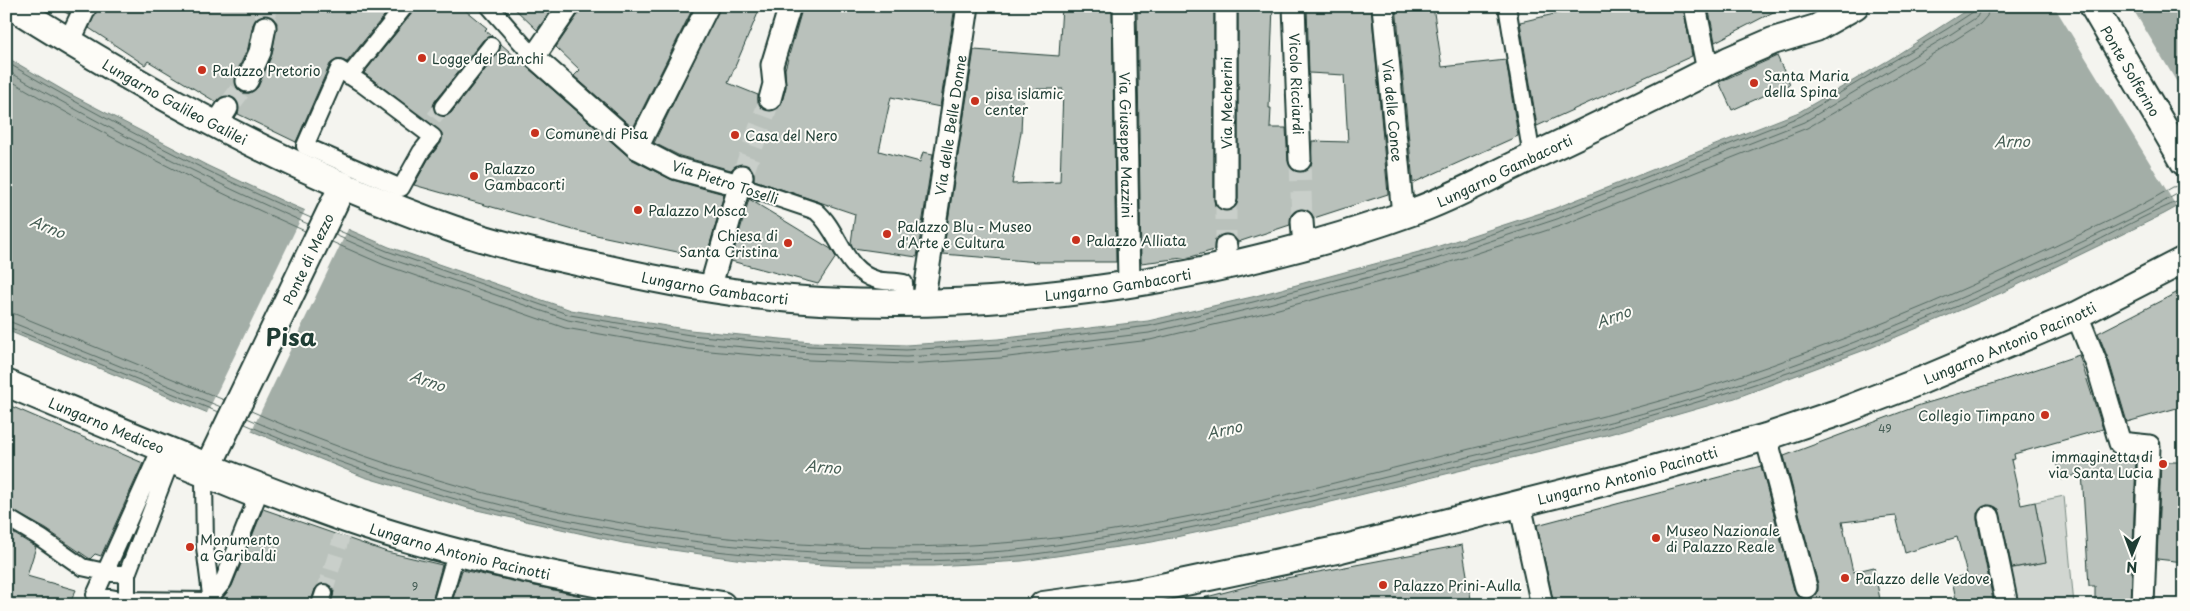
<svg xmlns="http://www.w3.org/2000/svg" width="2190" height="611" font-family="'Playpen Sans',sans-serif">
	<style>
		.green { fill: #d1d6d1; stroke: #788a82 }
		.water { fill: #a3aea7; stroke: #6e8179 }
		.pier { fill: #f4f4ef }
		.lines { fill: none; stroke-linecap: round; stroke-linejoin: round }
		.shore { stroke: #546a62; stroke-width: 1 }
		.building { fill: #b9c1bb; stroke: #1f3d34; fill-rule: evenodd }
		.pedestrian-tunnel { stroke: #c9cfca; stroke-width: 16; stroke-dasharray: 16 8; stroke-linecap: butt }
		.minor-tunnel { stroke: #c9cfca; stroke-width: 21; stroke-dasharray: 21 11; stroke-linecap: butt }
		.pedestrian-casing { stroke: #1f3d34; stroke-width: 20 }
		.minor-casing { stroke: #1f3d34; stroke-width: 25 }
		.tertiary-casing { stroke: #1f3d34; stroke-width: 30 }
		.pedestrian { stroke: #fdfcf7; stroke-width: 16 }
		.minor { stroke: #fdfcf7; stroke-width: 21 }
		.tertiary { stroke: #fdfcf7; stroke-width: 26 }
		.poi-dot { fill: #c8321e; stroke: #fdfcf7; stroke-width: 2 }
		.labels { text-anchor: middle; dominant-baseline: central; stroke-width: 4; stroke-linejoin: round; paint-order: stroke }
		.number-label { font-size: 11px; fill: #465e56 }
		.poi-label { font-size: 14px; fill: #1f3d34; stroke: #fdfcf7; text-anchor: start }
		.street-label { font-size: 14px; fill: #1f3d34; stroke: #fdfcf7 }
		.water-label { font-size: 15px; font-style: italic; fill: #475f56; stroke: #fdfcf7 }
		.town-label { font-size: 24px; font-weight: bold; fill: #1f3d34; stroke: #fdfcf7 }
	</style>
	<rect width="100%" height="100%" fill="#f4f4ef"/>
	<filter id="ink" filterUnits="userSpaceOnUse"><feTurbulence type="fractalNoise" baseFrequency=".02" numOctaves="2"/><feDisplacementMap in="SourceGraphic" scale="10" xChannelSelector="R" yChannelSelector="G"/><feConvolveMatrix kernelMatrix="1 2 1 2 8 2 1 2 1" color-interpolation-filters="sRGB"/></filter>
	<g filter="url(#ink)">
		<!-- green -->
		<path class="green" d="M 2064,496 L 2074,605 L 2012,605 L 2004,570 L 2046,562 L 2035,502 Z"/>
		<!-- water -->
		<path class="water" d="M 1973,6 L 2184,6 L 2184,203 L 2164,214 L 2001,293 L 1870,348 L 1735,398 L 1606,435 L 1261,519 L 1152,542 L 1022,561 L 933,566 L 845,566 L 743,560 L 623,543 L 468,508 L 364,477 L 6,330 L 6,57 L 68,93 L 208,166 L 285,202 L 389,247 L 571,310 L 690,330 L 811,342 L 906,345 L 998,339 L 1148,321 L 1252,297 L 1430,249 L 1553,209 L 1799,112 L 1889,60 Z"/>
		<!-- pier -->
		<path class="pier" d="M 2054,6 L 2131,6 L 2184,94 L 2184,206 L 2178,209 Z
			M 306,208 L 349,227 L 250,434 L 206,415 Z"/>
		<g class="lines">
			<!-- shore -->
			<path class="shore" d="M 6,62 C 105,120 206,173 311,218
				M 6,70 C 104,127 205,179 308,224
				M 6,78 C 103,135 203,186 305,231
				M 337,230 L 387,251 L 570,315 L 690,335 L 810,346 L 906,350 L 999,344 L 1149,326 L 1253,302 L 1431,254 L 1555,213 L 1801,116 L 1947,29 L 1973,12 L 1975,6
				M 335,235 L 385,257 L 568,320 L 689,342 L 810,353 L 906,357 L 999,351 L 1149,333 L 1254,308 L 1433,260 L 1557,219 L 1804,122 L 1951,34 L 1977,17 L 1982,6
				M 332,242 L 382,264 L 565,328 L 688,349 L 809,360 L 906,364 L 1000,358 L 1150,340 L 1256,315 L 1435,267 L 1560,226 L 1807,128 L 1898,76 L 1980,24 L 1987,16 L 1989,6
				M 6,312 L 15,314 L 224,400
				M 6,320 L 221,407
				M 6,326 L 218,412
				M 251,411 C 488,516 758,563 1016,542 C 1172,529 1326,484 1478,447 C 1563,426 1648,407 1731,379 C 1839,343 1945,300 2047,250 C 2089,230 2133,211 2173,187 L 2184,185
				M 247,418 C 449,507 674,554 894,554 C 938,554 982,554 1025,549 C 1183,530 1335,489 1489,452 C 1571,432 1653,413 1733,386 C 1841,350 1948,306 2050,257 C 2092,237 2136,218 2177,194 L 2184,193
				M 245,424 C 442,510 670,561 885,561 C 932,561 980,560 1027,555 C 1163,538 1291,506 1424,474 C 1575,437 1726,400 1871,342 C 1940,315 2008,284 2075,252 C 2110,235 2148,213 2184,199"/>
		</g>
		<!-- building -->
		<path class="building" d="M 56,6 L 72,6 L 68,14 Z
			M 98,6 L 392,6 L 347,62 L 338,59 L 330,64 L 296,142 L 238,114 L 238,103 L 233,97 L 222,97 L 216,102 L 148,61 L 145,65 L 89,28 ZM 261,15 L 273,17 L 277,23 L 272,54 L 258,87 L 249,93 L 242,93 L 237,88 L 235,76 L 248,48 L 253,24 Z
			M 415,6 L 460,6 L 487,28 L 485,30 L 492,36 L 483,40 L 435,101 L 433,106 L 436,115 L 442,117 L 451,113 L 499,52 L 501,44 L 631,159 L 672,180 L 724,194 L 706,258 L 577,231 L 414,185 L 429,158 L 441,143 L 442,133 L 364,73 L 413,12 Z
			M 512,6 L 554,6 L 537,30 Z
			M 581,6 L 694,6 L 633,128 L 574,76 L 580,70 L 556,47 L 579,13 Z
			M 720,6 L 761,6 L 728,83 L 758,95 L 758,103 L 767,111 L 778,108 L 782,102 L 786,87 L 785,69 L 803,6 L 955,6 L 940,107 L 891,97 L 879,151 L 920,162 L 923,152 L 933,154 L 917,257 L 853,248 L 851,243 L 855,214 L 754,180 L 754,172 L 746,164 L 738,164 L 731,170 L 680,156 L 654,143 Z
			M 1062,6 L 1112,6 L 1116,262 L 1038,262 L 943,254 L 974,50 L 1059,56 ZM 1023,89 L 1063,89 L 1060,182 L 1012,184 L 1021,132 Z
			M 1137,6 L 1214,6 L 1214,199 L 1215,206 L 1226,211 L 1233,210 L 1238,199 L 1238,6 L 1273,6 L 1269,108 L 1271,108 L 1270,128 L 1286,128 L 1288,161 L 1294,171 L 1300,172 L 1307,170 L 1311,165 L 1312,141 L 1348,142 L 1344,75 L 1309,73 L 1307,6 L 1371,6 L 1388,194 L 1314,218 L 1308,210 L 1301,209 L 1291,215 L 1290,225 L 1238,242 L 1233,235 L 1226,234 L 1215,239 L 1214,250 L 1191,257 L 1141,263 Z
			M 1396,6 L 1433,6 L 1442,67 L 1506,60 L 1518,136 L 1413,183 Z
			M 1589,6 L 1683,6 L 1692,56 L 1537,126 L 1520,22 Z
			M 1708,6 L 1785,6 L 1715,42 Z
			M 1777,56 L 1790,84 L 1732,110 L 1719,82 Z
			M 749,199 L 831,249 L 836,257 L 818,284 L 731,261 Z
			M 2184,289 L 2184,406 L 2127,422 L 2109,361 L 2098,333 Z
			M 2079,355 L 2103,429 L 2014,454 L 2015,459 L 2011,460 L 2021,505 L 2035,502 L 2046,562 L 2012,568 L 1999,509 L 1987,505 L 1977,513 L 1977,520 L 1994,605 L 1957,605 L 1952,579 L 1967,574 L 1957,537 L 1905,553 L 1896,516 L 1842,522 L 1853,572 L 1874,567 L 1881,605 L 1554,605 L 1537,525 L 1761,466 L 1794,590 L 1802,599 L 1810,599 L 1818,591 L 1818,584 L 1784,456 L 1920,405 L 1995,383 Z
			M 6,404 L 143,463 L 101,556 L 95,554 L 90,559 L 46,529 L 6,507 Z
			M 2122,456 L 2136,457 L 2131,605 L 2095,605 L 2095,586 L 2089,586 L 2082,472 L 2062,480 L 2054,457 Z
			M 2161,462 L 2184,462 L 2184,562 L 2157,559 Z
			M 263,509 L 387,552 L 442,565 L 431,605 L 331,605 L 334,591 L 328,584 L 322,583 L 315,589 L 310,605 L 222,605 L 222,599 L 232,586 Z
			M 6,529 L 36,547 L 27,576 L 76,590 L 69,605 L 6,605 Z
			M 1462,545 L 1472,605 L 1200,605 L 1199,599 L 1260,583 Z
			M 462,570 L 581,596 L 580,605 L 451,605 Z"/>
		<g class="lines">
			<!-- pedestrian-tunnel -->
			<path class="pedestrian-tunnel" d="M 434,118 L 443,107
				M 324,593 L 342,536"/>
			<!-- minor-tunnel -->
			<path class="minor-tunnel" d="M 265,27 L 266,6
				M 227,108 L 247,81
				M 1300,160 L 1302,221
				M 742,176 L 770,99
				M 1226,199 L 1226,246"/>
			<defs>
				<path id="pedestrian" d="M 489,6 L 534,57
					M 1507,6 L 1532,157
					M 339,69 L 361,83 L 433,137 L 421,152 L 401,188 L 305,146 Z
					M 349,76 L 405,6
					M 443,107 L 491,46
					M 739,185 L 816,211 C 840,231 843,271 877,280 C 885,282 895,281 904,283 L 905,304
					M 156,459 L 256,500 L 223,582 L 207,601 L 121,600 L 95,595 Z
					M 207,471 L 204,479 L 205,547 L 212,603
					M 6,517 L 41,538 L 82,567 L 105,572 L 127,574 L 127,605
					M 127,574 L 169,465
					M 320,605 L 324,593
					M 441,605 L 452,567"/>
				<g id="minor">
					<path d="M 569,6 L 534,57 L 637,148 L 675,168 L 739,185"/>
					<path id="s1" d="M 1124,6 L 1129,284"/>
					<path id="s2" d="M 1294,6 L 1300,160"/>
					<path id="s3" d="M 1383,6 L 1403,215"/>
					<path d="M 1695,6 L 1708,71"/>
					<path d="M 69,42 L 86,6"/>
					<path d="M 247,81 L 260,52 L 265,27"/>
					<path d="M 770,99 L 774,84 L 772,65 L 790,6"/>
					<path d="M 216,125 L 227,108"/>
					<path d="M 637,148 L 708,6"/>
					<path d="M 1226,199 L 1226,6"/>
					<path d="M 1302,221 L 1304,247"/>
					<path d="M 1226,246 L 1226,266"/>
					<path d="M 710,289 L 742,176"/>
					<path id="s4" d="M 923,304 L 968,6"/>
					<path d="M 2077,315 L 2097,365 L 2120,443 L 2149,446 L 2143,605"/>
					<path d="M 1766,437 L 1806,587"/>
					<path d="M 1520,504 L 1542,605"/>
					<path d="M 1989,517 L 2007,605"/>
				</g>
				<g id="tertiary">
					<path id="s5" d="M 12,6 C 151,94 297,174 453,229 C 502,246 553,257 604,268 C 675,284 747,297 821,301 C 1017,312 1230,278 1415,211 C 1449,199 1482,181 1515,165 C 1587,131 1659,97 1729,60 L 1773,41 L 1816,28 L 1855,6"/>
					<path id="s6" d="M 2093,6 L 2184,162"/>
					<path id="s7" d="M 6,383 C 119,430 231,478 346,519 C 467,561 596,585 722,605"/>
					<path id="s8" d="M 208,467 L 343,185"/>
					<path id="s9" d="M 1043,605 L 1138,592 L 1341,549 L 1629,476 L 1766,437 L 1840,412 L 1923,380 L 2077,315 L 2184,260"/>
				</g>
			</defs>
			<!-- pedestrian casing -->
			<use href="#pedestrian" class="pedestrian-casing"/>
			<!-- minor casing -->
			<use href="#minor" class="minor-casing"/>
			<!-- tertiary casing -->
			<use href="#tertiary" class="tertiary-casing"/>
			<!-- pedestrian -->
			<use href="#pedestrian" class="pedestrian"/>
			<!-- minor -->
			<use href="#minor" class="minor"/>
			<!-- tertiary -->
			<use href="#tertiary" class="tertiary"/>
		</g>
	</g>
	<!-- markers -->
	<g class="poi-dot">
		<circle cx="422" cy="58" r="5"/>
		<circle cx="202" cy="70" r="5"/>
		<circle cx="1754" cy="83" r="5"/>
		<circle cx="975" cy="101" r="5"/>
		<circle cx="535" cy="133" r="5"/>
		<circle cx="735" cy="135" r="5"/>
		<circle cx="474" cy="176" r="5"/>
		<circle cx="638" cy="210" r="5"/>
		<circle cx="887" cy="234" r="5"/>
		<circle cx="1076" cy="240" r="5"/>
		<circle cx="788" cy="243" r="5"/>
		<circle cx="2045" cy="415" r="5"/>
		<circle cx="2163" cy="464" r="5"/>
		<circle cx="1656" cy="538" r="5"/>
		<circle cx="190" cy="547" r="5"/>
		<circle cx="1845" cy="578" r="5"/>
		<circle cx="1383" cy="585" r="5"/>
	</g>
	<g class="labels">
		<!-- number labels -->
		<g class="number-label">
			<text x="1885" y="428">49</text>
			<text x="415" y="586">9</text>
		</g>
		<!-- poi labels -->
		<g class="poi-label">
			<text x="432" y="58">Logge dei Banchi</text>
			<text x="212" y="70">Palazzo Pretorio</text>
			<text x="1764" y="75">Santa Maria<tspan x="1764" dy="16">della Spina</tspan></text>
			<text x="985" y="93">pisa islamic<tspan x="985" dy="16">center</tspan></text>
			<text x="545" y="133">Comune di Pisa</text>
			<text x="745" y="135">Casa del Nero</text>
			<text x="484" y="168">Palazzo<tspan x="484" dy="16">Gambacorti</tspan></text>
			<text x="648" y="210">Palazzo Mosca</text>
			<text x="897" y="226">Palazzo Blu - Museo<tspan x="897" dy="16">d'Arte e Cultura</tspan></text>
			<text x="778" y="235" text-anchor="end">Chiesa di<tspan x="778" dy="16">Santa Cristina</tspan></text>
			<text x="1086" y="240">Palazzo Alliata</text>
			<text x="2035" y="415" text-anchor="end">Collegio Timpano</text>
			<text x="2153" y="456" text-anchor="end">immaginetta di<tspan x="2153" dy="16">via Santa Lucia</tspan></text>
			<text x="1666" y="530">Museo Nazionale<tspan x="1666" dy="16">di Palazzo Reale</tspan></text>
			<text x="200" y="539">Monumento<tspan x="200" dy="16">a Garibaldi</tspan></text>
			<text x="1855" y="578">Palazzo delle Vedove</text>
			<text x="1393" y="585">Palazzo Prini-Aulla</text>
		</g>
		<!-- street labels -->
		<g class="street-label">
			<text stroke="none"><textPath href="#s6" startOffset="75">Ponte Solferino</textPath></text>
			<text stroke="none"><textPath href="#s2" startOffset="78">Vicolo Ricciardi</textPath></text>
			<text stroke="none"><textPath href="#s5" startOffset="189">Lungarno Galileo Galilei</textPath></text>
			<text transform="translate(1226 103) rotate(-90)">Via Mecherini</text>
			<text stroke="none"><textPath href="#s3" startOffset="105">Via delle Conce</textPath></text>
			<text stroke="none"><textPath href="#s4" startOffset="181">Via delle Belle Donne</textPath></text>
			<text stroke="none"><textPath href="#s1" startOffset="139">Via Giuseppe Mazzini</textPath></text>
			<text stroke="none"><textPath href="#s5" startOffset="1574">Lungarno Gambacorti</textPath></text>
			<text transform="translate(725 182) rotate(18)">Via Pietro Toselli</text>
			<text stroke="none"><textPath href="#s8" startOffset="231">Ponte di Mezzo</textPath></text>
			<text stroke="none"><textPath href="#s5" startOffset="1169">Lungarno Gambacorti</textPath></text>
			<text stroke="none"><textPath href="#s5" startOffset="764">Lungarno Gambacorti</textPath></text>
			<text stroke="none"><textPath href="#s9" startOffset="1004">Lungarno Antonio Pacinotti</textPath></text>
			<text stroke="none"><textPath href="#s7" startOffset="109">Lungarno Mediceo</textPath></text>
			<text stroke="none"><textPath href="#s9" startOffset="599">Lungarno Antonio Pacinotti</textPath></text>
			<text stroke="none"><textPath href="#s7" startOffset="485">Lungarno Antonio Pacinotti</textPath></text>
		</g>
		<!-- water labels -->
		<g class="water-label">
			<text x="2012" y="140">Arno</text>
			<text transform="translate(48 226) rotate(23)">Arno</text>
			<text transform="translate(1613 316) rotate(-20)">Arno</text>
			<text transform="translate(428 380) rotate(20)">Arno</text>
			<text transform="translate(1224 429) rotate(-13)">Arno</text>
			<text transform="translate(823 466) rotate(5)">Arno</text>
		</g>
		<!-- town labels -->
		<g class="town-label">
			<text x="291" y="336">Pisa</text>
		</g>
	</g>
	<!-- margin -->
	<rect width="2190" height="611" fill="none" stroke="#fdfcf7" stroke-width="25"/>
	<rect x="12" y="12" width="2165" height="586" fill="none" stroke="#1f3d34" stroke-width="2" filter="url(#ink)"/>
	<!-- north arrow -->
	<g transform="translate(2132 554) rotate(181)" stroke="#fdfcf7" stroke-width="4" paint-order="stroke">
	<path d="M0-4L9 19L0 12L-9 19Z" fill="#1f3d34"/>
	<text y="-8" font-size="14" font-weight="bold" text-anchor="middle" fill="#1f3d34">N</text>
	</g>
</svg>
